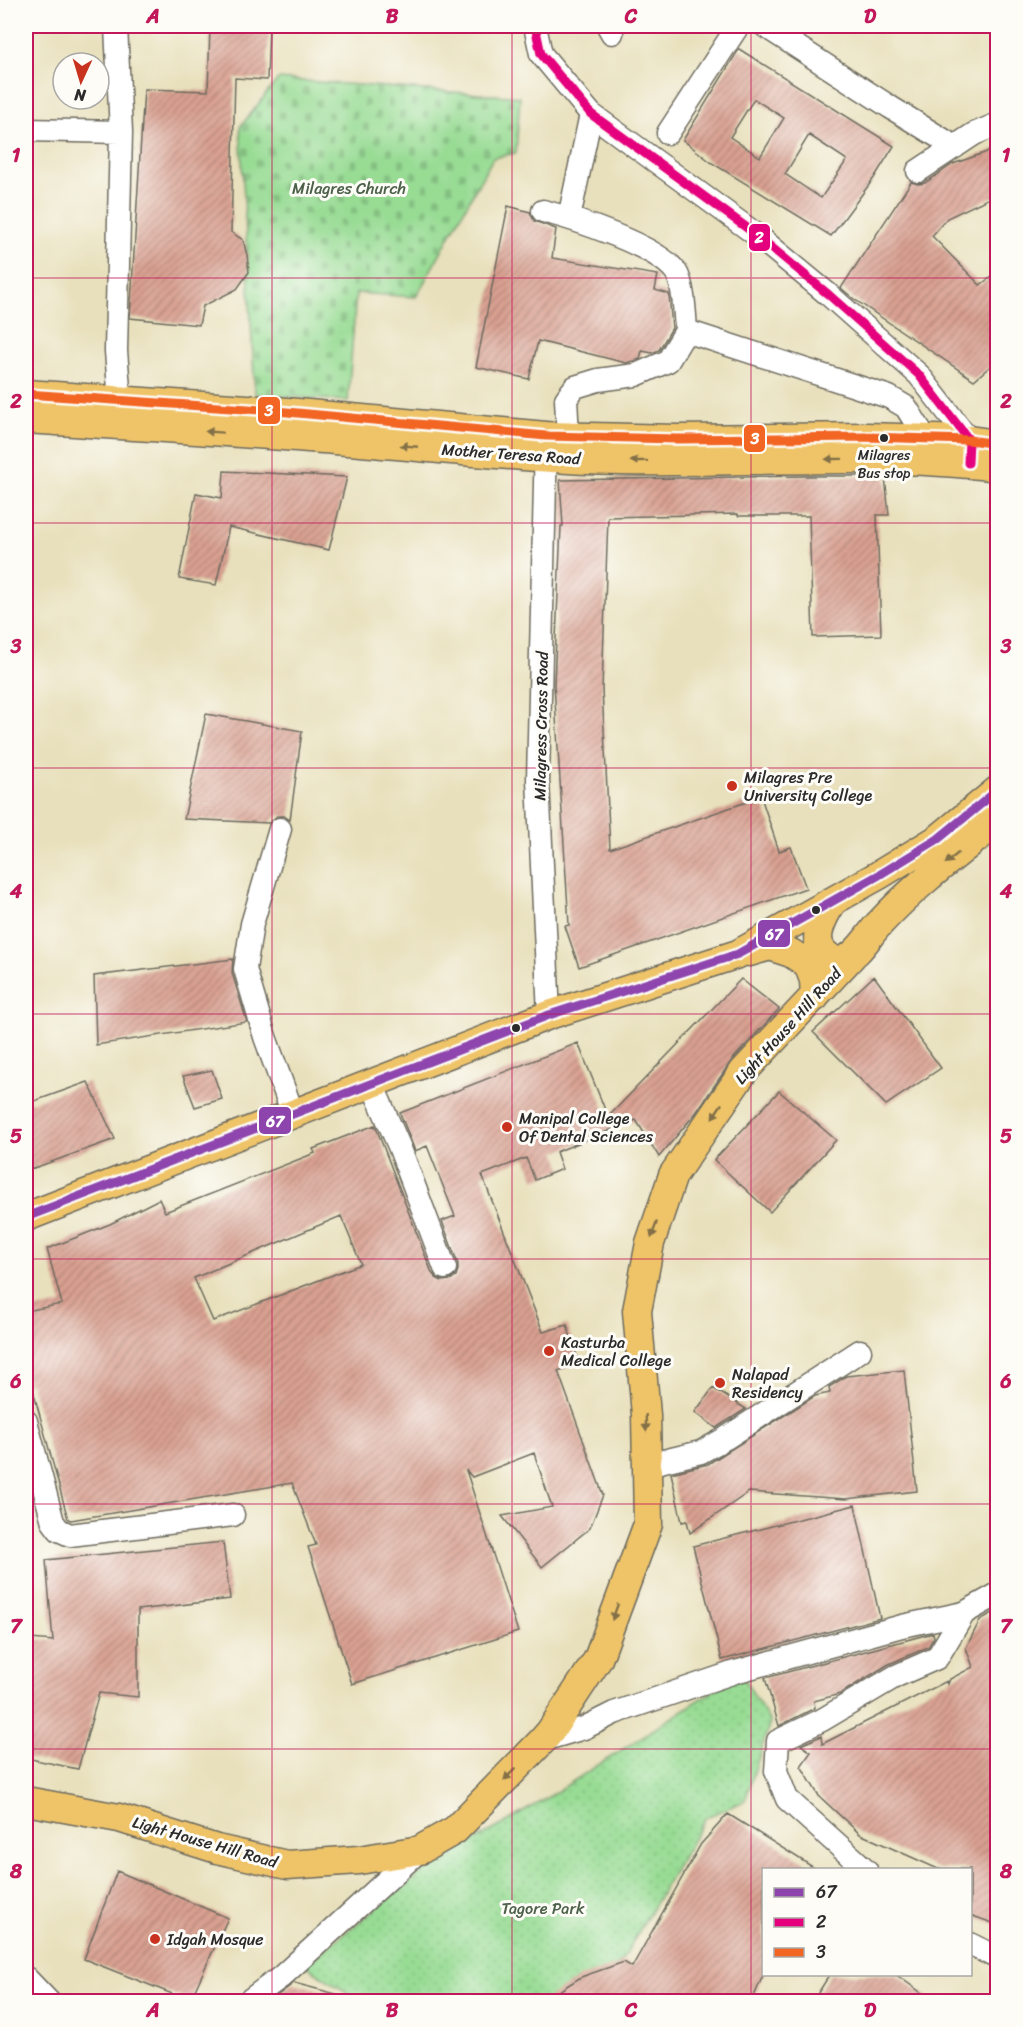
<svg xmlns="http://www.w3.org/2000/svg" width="1023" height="2027" font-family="Sriracha,sans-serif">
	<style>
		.cemetery { fill: url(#cemetery-stones); stroke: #628460; stroke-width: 1.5 }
		.park { fill: url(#park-dots); stroke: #628460; stroke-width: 1.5 }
		.building { fill: url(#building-hatch); fill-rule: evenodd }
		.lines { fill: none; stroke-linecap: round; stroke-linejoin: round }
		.minor-casing { stroke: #6d6a5e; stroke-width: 25 }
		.major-casing { stroke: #6d6a5e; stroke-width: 31 }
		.minor { stroke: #fff; stroke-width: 22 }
		.major { stroke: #efc469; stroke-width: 28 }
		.bus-1-casing { stroke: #fdfcf7; stroke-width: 14 }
		.bus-2-casing { stroke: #fdfcf7; stroke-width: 14 }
		.bus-3-casing { stroke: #fdfcf7; stroke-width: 14 }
		.bus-1 { stroke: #8e44ad; stroke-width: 9 }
		.bus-2 { stroke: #e5007d; stroke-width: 9 }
		.bus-3 { stroke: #f26522; stroke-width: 9 }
		.oneway { fill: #837047 }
		.grid { fill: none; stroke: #c2185b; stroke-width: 1.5; stroke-opacity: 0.55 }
		.bus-dot { fill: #2b2b2b; stroke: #fdfcf7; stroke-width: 2 }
		.poi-dot { fill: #c8321e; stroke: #fdfcf7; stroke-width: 2 }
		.labels { text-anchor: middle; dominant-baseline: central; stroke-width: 6; stroke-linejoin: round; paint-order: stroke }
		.bus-label { font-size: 14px; fill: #2b2b2b; stroke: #fdfcf7 }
		.park-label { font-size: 16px; fill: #4c604a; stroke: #fdfcf7 }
		.street-label { font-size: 16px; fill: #2b2b2b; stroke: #fdfcf7 }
		.poi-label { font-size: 16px; fill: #2b2b2b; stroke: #fdfcf7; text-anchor: start }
		.line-badge { stroke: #fdfcf7; stroke-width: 2 }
		.badge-label { font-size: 16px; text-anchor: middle; font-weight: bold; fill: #fff }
		.neatline { fill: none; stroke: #c2185b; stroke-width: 2 }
		.grid-label { font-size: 20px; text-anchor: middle; font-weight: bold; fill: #c2185b }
	</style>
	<defs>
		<pattern id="cemetery-stones" width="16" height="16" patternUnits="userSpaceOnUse" patternTransform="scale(1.5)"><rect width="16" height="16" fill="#98dc94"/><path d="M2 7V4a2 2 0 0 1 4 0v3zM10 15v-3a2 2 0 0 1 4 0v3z" fill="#83bd80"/></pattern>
		<pattern id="park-dots" width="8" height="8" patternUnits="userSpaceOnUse" patternTransform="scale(1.5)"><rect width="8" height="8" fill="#98dc94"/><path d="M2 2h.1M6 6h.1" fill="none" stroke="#83bd80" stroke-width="1.8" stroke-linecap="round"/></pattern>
		<pattern id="building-hatch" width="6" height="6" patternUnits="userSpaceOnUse" patternTransform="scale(1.5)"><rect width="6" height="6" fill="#d9a091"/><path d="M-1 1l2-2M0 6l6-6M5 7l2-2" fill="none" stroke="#b08377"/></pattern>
	</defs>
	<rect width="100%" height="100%" fill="#fdfcf7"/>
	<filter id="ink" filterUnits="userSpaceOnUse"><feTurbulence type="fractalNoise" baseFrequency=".0167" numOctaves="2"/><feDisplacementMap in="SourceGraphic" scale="12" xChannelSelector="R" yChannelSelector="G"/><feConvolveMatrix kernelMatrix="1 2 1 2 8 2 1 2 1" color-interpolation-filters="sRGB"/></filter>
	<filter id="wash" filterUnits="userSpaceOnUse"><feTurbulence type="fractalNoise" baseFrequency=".008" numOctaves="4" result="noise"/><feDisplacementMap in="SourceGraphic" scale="24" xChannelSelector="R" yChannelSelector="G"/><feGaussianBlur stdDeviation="1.35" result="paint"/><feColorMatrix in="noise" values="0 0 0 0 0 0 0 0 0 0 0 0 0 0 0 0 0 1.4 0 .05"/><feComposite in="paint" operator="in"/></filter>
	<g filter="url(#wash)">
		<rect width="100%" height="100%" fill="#e8e0bc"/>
		<!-- cemetery -->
		<path class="cemetery" d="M 278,79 L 520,97 L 516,153 L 493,158 L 416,297 L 356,293 L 348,401 L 255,394 L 240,127 Z"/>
		<!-- park -->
		<path class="park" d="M 741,1673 L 770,1722 L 745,1801 L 706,1817 L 605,1989 L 581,2001 L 360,2001 L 305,1965 L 422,1872 L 547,1798 Z"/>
		<g id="blocks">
			<!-- building -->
			<path class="building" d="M 210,26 L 269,26 L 267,80 L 235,78 L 231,232 L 243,240 L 247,255 L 249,272 L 237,289 L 203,306 L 199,325 L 130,318 L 144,89 L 208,91 Z
				M 739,49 L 894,146 L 874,178 L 831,236 L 712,163 L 683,140 ZM 754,99 L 784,118 L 760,157 L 730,137 ZM 809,135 L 847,160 L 821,198 L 785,174 Z
				M 998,148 L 998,194 L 947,218 L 932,236 L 980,285 L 998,272 L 998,360 L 974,380 L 854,299 L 841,288 L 911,182 L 918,184 L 925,183 L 953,164 Z
				M 508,206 L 530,212 L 534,221 L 556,229 L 552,258 L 658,275 L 655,290 L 669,294 L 672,328 L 659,350 L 652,353 L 642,351 L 640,359 L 626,363 L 538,341 L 529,379 L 476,367 Z
				M 224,471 L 347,477 L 329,550 L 229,527 L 216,585 L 179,579 L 196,493 L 222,498 Z
				M 809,476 L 885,476 L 889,515 L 877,515 L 881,635 L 813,637 L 809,516 L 738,516 L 738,514 L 608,517 L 602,689 L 610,849 L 761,797 L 779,851 L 791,847 L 806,888 L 579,967 L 565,926 L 569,925 L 554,684 L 561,526 L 563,526 L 560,480 Z
				M 206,714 L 302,731 L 290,820 L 284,816 L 277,816 L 269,823 L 184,819 Z
				M 233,959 L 232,973 L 247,1022 L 96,1045 L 94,976 Z
				M 874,976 L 941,1068 L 886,1105 L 813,1032 Z
				M 741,979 L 779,1009 L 732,1060 L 695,1114 L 659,1157 L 636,1120 L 556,1152 L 562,1169 L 535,1180 L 526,1158 L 482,1175 L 543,1332 L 567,1325 L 579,1363 L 558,1371 L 603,1495 L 590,1528 L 542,1567 L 502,1516 L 552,1507 L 534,1453 L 472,1477 L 466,1470 L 518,1632 L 352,1684 L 308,1547 L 316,1545 L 292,1483 L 71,1520 L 68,1519 L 31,1383 L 26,1384 L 26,1311 L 62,1304 L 47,1249 L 110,1224 L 159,1199 L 165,1212 L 315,1153 L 313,1149 L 375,1125 L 432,1273 L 436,1278 L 442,1281 L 450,1280 L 456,1276 L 458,1270 L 458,1264 L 442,1221 L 455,1216 L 427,1146 L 415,1151 L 400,1113 L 578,1043 L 608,1117 ZM 341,1216 L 361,1264 L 213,1321 L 194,1278 Z
				M 212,1070 L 222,1099 L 195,1107 L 183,1076 Z
				M 88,1082 L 115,1139 L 26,1171 L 26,1104 Z
				M 779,1091 L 836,1140 L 770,1212 L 714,1160 Z
				M 904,1370 L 917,1491 L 846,1499 L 749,1492 L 690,1533 L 687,1521 L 682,1522 L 671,1473 L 708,1464 L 815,1396 L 830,1393 L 829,1387 L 846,1376 Z
				M 713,1388 L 746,1409 L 716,1428 L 695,1412 Z
				M 855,1505 L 880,1618 L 722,1660 L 693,1546 Z
				M 223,1542 L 230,1599 L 138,1610 L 138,1697 L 99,1693 L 78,1769 L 26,1758 L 26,1673 L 31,1639 L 53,1641 L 46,1560 Z
				M 998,1610 L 998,1925 L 970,1915 L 970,1869 L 938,1869 L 860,1834 L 819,1796 L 801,1766 L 811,1752 L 801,1745 L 821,1736 L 822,1744 L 947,1681 L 948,1684 L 950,1679 L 973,1667 L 966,1648 L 980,1620 Z
				M 933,1633 L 934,1637 L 928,1647 L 889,1664 L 840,1694 L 814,1701 L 815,1708 L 779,1726 L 765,1678 Z
				M 728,1814 L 816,1869 L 764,1869 L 764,1973 L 752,2001 L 543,2001 L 581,1977 L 624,1962 L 632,1967 L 701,1844 Z
				M 117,1871 L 228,1918 L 190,2001 L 84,1959 Z
				M 830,1974 L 895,1974 L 933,2001 L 813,2001 Z
				M 294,1983 L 340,1995 L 339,2001 L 270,2001 Z"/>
		</g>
	</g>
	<g filter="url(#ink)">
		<use href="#blocks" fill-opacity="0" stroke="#6d6a5e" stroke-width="1.5"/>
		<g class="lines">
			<defs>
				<path id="minor" d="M 116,26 L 121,132 L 116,351 L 120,401
					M 535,26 L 541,54 L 591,114 L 754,233 L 829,295 L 919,375 L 969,440 L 968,451
					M 608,26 L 612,33
					M 765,26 L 890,107 L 955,147
					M 26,130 L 121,132
					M 668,133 L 738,26
					M 918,171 L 974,134 L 998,124
					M 543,211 C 574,219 658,246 676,272 C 684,284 685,317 686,331
					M 569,218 L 591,114
					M 568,436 L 566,399 L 575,387 L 598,380 L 636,375 L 668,361 L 686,331 L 889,397 L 906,407 L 926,439
					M 546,441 L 538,780 L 549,1015
					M 280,829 L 252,924 L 245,969 L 265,1037 L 293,1114
					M 372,1084 L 399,1146 L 445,1268
					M 26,1421 L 53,1522 L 59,1530 L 70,1535 L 233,1515
					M 647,1465 L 701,1452 L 726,1438 L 860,1351
					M 543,1740 L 584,1728 L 614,1713 L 735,1672 L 902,1626 L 964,1613
					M 866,1870 L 787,1799 L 776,1771 L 778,1741 L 822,1720 L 896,1676 L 937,1658 L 964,1613 L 998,1594
					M 970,1944 L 998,1958
					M 26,1978 L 49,2002
					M 247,2002 L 281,1977 L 420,1850"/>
				<path id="major" d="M 26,394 L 276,411 L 546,436 L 678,439 L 866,437 L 969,440 L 998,444
					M 26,419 C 133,426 240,432 348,441 C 439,448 530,459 621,461 C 746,463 872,452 998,467
					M 833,901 C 822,918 808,943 829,957 C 833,960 837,962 841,961 C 858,957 869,934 880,923 C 915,885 957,854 998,821
					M 749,952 L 770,946 L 791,953 L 808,964 L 814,980 L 815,997
					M 26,1217 L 549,1015 L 738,954 L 879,875 L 938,839 L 998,790
					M 26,1801 L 119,1818 L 217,1849 L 287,1865 L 359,1860 L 420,1850 L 455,1830 L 543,1740 L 550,1732 L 598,1659 L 648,1524 L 646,1415 L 637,1311 L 650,1243 L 673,1175 L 744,1071 L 852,956"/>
			</defs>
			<!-- minor casing -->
			<use href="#minor" class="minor-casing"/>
			<!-- major casing -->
			<use href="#major" class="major-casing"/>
			<!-- minor -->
			<use href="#minor" class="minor"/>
			<!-- major -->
			<use href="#major" class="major"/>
			<defs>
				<path id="bus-1" d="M 26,1217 L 549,1015 L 738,954 L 879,875 L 938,839 L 998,790"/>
				<path id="bus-2" d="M 535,26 L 541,54 L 591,114 L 754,233 L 829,295 L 919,375 L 969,440 L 968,463"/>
				<path id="bus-3" d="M 26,394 L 276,411 L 546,436 L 678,439 L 866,437 L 969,440 L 998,444"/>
			</defs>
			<!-- bus-1 casing -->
			<use href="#bus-1" class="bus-1-casing"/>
			<!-- bus-2 casing -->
			<use href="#bus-2" class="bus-2-casing"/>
			<!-- bus-3 casing -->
			<use href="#bus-3" class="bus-3-casing"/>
			<!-- bus-1 -->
			<use href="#bus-1" class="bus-1"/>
			<!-- bus-2 -->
			<use href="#bus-2" class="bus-2"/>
			<!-- bus-3 -->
			<use href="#bus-3" class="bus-3"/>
		</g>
		<!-- one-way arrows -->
		<defs><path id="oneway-solid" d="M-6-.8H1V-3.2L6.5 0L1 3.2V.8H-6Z" transform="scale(1.5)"/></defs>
		<g class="oneway">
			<use href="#oneway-solid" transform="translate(214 432) rotate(-176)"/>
			<use href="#oneway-solid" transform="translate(409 446) rotate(-175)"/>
			<use href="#oneway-solid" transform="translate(834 459) rotate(179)"/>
			<use href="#oneway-solid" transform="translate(639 461) rotate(179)"/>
			<use href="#oneway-solid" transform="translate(952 858) rotate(141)"/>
			<use href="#oneway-solid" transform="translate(717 1111) rotate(124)"/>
			<use href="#oneway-solid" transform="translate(654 1230) rotate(109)"/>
			<use href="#oneway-solid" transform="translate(646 1423) rotate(88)"/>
			<use href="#oneway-solid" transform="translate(615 1612) rotate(110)"/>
			<use href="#oneway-solid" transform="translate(510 1774) rotate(135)"/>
		</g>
	</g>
	<!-- grid -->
	<path class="grid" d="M 272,26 L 272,2002M 512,26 L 512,2002M 751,26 L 751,2002M 26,278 L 998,278M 26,523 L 998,523M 26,768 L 998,768M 26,1014 L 998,1014M 26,1259 L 998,1259M 26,1504 L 998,1504M 26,1749 L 998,1749"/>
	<!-- markers -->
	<g class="bus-dot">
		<circle cx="884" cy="438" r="5"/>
		<circle cx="816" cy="910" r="5"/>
		<circle cx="516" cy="1028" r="5"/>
	</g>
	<g class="poi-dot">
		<circle cx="732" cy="786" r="6"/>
		<circle cx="507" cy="1127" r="6"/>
		<circle cx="549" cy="1351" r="6"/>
		<circle cx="720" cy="1383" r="6"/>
		<circle cx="155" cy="1939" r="6"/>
	</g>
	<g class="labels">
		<!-- bus labels -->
		<g class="bus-label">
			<text x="884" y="455">Milagres<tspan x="884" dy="18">Bus stop</tspan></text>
		</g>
		<!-- park labels -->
		<g class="park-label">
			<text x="349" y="188">Milagres Church</text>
			<text x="543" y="1908">Tagore Park</text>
		</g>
		<!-- street labels -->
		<g class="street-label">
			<text transform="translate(511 454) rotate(4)">Mother Teresa Road</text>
			<text transform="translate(541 726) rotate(-89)">Milagress Cross Road</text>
			<text transform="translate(788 1026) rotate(-48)">Light House Hill Road</text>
			<text transform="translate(205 1842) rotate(16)">Light House Hill Road</text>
		</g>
		<!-- poi labels -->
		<g class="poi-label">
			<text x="744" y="777">Milagres Pre<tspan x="744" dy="18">University College</tspan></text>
			<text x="519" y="1118">Manipal College<tspan x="519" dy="18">Of Dental Sciences</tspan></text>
			<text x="561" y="1342">Kasturba<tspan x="561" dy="18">Medical College</tspan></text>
			<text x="732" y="1374">Nalapad<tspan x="732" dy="18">Residency</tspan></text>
			<text x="167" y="1939">Idgah Mosque</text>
		</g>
	</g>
	<g class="line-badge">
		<rect x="748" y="223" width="23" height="29" rx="6" fill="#e5007d"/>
		<rect x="257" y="396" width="24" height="29" rx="6" fill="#f26522"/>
		<rect x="743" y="424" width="23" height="29" rx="6" fill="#f26522"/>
		<rect x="757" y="919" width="34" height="29" rx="6" fill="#8e44ad"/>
		<rect x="258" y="1106" width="34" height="29" rx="6" fill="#8e44ad"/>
	</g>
	<g class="badge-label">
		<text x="759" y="243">2</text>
		<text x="269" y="416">3</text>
		<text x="755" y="444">3</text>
		<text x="774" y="940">67</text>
		<text x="275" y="1127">67</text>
	</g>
	<!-- margin -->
	<rect width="1023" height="2027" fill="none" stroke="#fdfcf7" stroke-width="66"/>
	<!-- legend -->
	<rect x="762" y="1868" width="210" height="108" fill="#fdfcf7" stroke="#a9a8a5" stroke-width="1.5"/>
	<rect x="774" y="1888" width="30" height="9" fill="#8e44ad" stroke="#a9a8a5" stroke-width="1.5"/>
	<text x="816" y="1898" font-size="18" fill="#2b2b2b">67</text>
	<rect x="774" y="1918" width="30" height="9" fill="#e5007d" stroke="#a9a8a5" stroke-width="1.5"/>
	<text x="816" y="1928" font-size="18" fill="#2b2b2b">2</text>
	<rect x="774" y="1948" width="30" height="9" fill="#f26522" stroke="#a9a8a5" stroke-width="1.5"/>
	<text x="816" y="1958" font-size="18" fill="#2b2b2b">3</text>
	<!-- north arrow -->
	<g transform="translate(81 81) rotate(184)"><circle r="28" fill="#fdfcf7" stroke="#a9a8a5" stroke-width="1.5"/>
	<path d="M0-4.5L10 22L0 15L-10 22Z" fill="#c8321e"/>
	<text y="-9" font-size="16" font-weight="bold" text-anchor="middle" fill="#2b2b2b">N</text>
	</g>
	<rect x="33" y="33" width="957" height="1961" class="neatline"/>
	<g class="grid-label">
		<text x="153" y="23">A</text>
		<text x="392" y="23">B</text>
		<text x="631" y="23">C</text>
		<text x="870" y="23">D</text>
		<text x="16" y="162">1</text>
		<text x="1006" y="162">1</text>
		<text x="16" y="408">2</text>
		<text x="1006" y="408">2</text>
		<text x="16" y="653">3</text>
		<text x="1006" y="653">3</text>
		<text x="16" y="898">4</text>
		<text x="1006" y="898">4</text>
		<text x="16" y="1143">5</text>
		<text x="1006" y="1143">5</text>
		<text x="16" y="1388">6</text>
		<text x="1006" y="1388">6</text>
		<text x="16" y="1633">7</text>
		<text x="1006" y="1633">7</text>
		<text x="16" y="1878">8</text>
		<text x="1006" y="1878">8</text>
		<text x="153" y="2017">A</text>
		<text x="392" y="2017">B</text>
		<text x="631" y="2017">C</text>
		<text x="870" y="2017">D</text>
	</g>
</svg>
